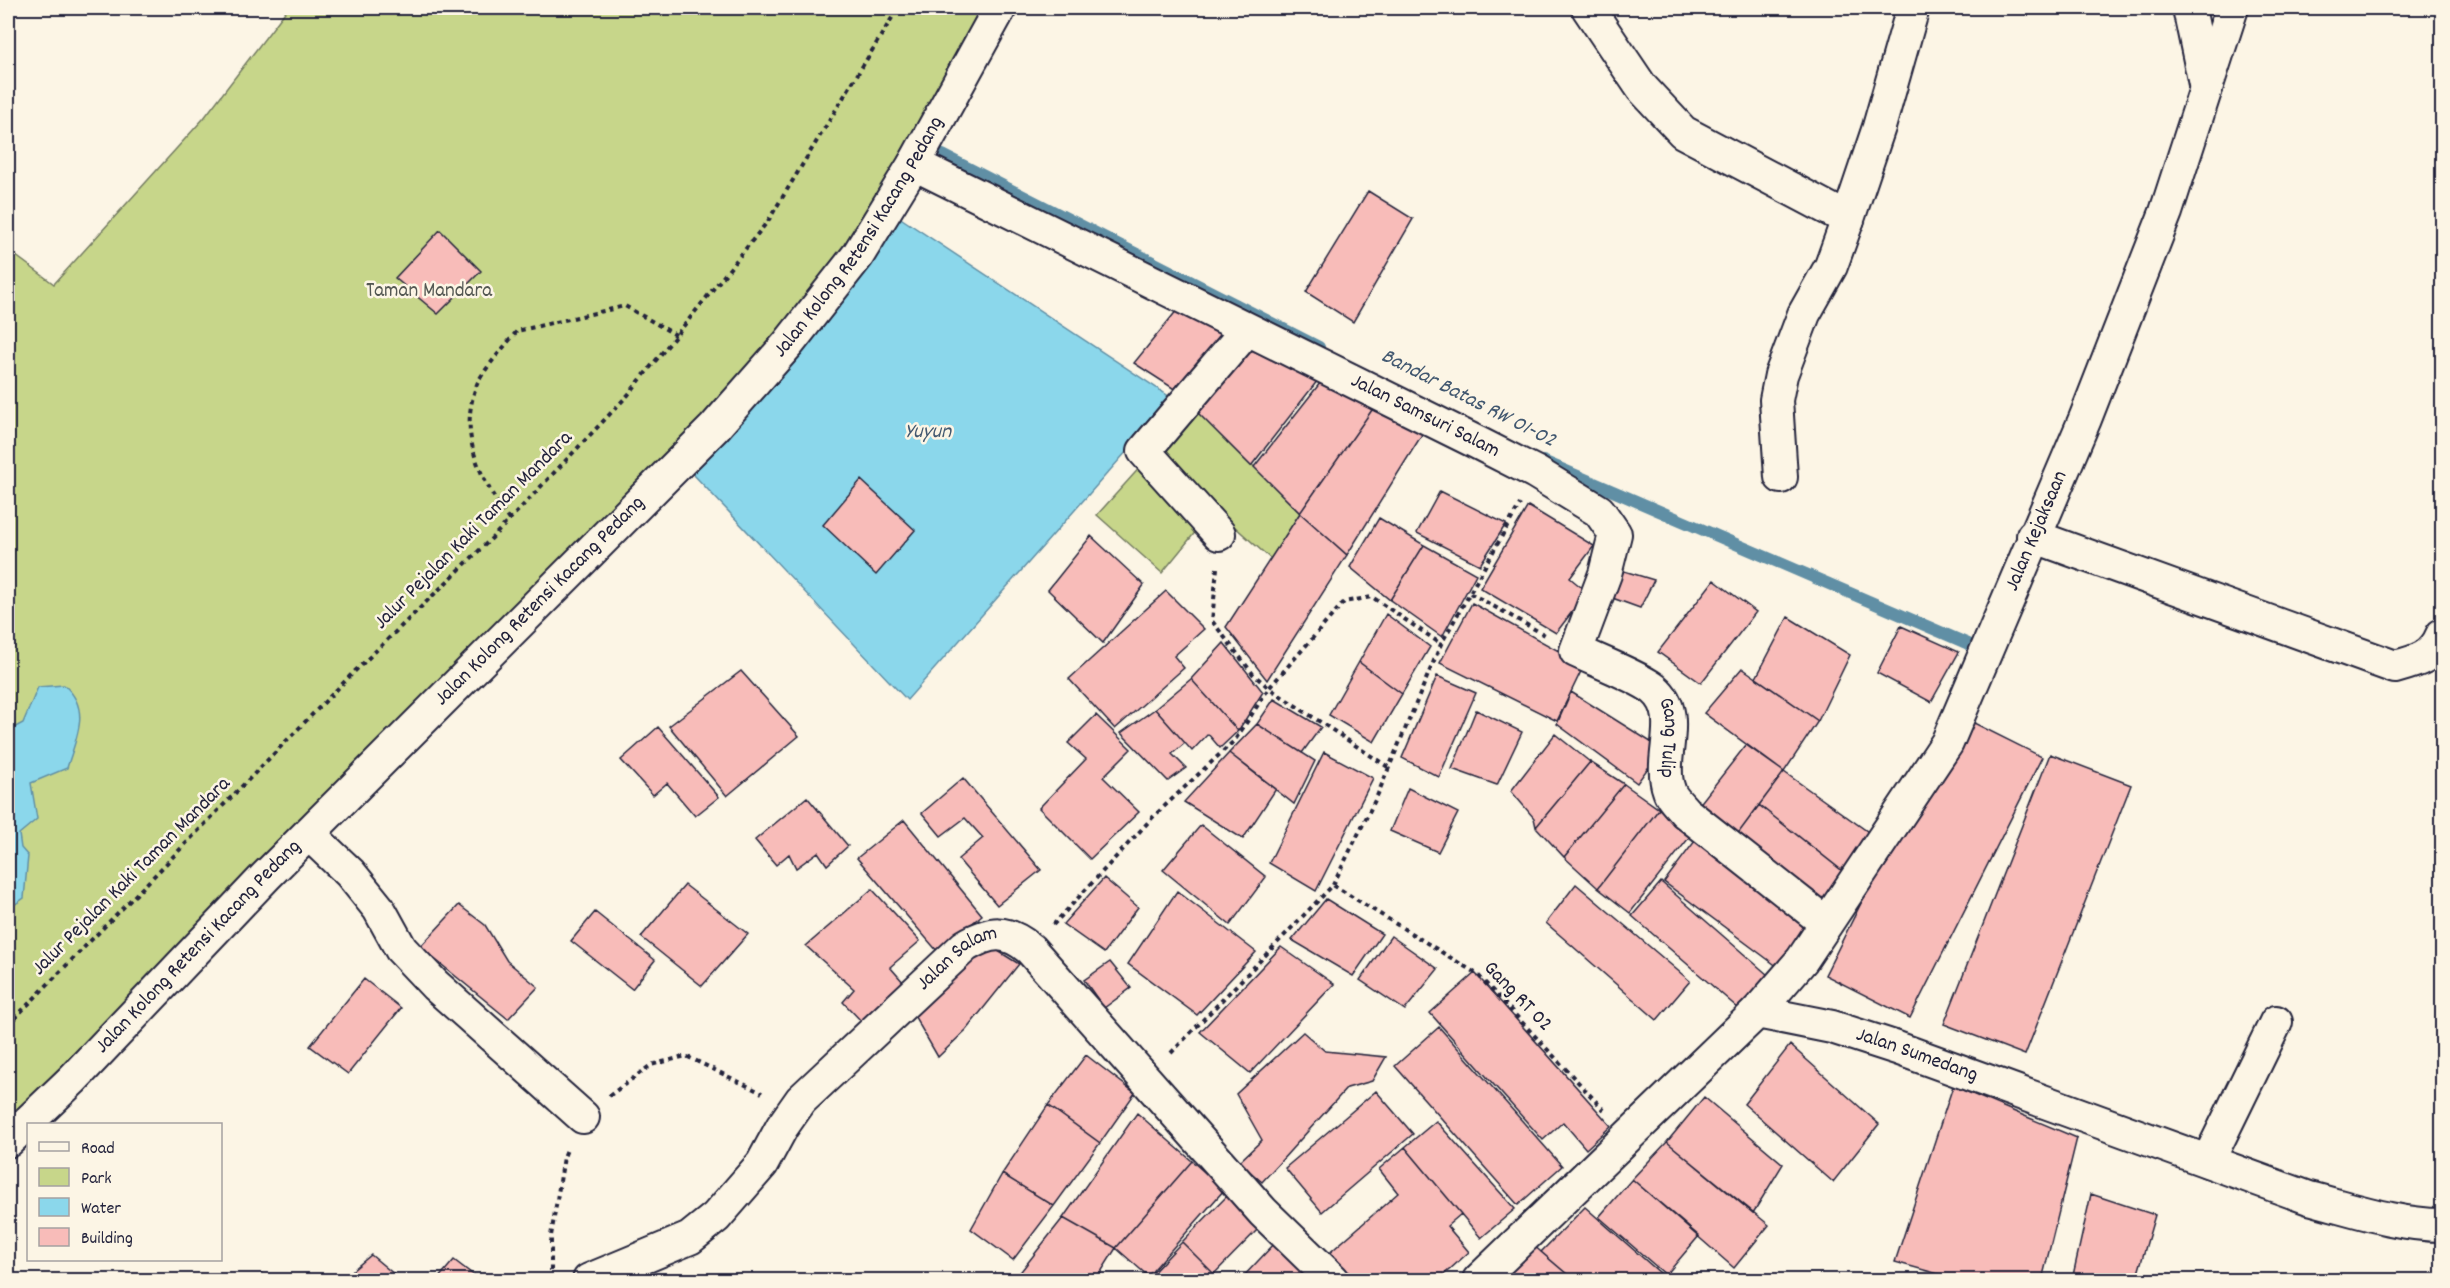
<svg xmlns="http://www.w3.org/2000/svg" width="2450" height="1288" font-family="Dekko,sans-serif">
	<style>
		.green { fill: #c7d68a; stroke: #747c62; stroke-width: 1.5 }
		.water { fill: #8bd7eb; stroke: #618fa5; stroke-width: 1.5 }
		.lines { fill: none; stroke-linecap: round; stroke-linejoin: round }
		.stream { stroke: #618fa5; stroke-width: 12 }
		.building { fill: #f8bcb9; stroke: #22223b; stroke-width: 1.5 }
		.street-casing { stroke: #22223b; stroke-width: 36 }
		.path { stroke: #22223b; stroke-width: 4; stroke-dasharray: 4.5 4.5; stroke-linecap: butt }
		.street { stroke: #fcf5e5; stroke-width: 32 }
		.labels { text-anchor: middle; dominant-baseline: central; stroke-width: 5; stroke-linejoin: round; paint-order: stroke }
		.street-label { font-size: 21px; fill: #22223b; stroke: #fcf5e5 }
		.park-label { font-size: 21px; fill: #545853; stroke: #fcf5e5 }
		.water-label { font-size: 22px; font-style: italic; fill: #425870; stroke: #fcf5e5 }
	</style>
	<rect width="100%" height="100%" fill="#fcf5e5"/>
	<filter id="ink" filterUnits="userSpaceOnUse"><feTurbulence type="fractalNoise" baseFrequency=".0167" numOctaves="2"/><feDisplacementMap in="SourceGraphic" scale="12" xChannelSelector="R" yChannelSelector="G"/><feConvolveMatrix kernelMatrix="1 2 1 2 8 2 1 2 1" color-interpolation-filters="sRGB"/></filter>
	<g filter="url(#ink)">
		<!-- green -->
		<path class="green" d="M 288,8 L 982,8 L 923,120 L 842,248 L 732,388 L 8,1120 L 8,250 L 54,284 L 204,118 Z
			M 1193,405 L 1300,513 L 1271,559 L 1151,452 Z
			M 1143,464 L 1206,519 L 1162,573 L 1097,515 Z"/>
		<!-- water -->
		<path class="water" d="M 893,213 L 1173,399 L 907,700 L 693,474 Z
			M 64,685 C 92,709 76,738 67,768 L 31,783 L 37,819 L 19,834 L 21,848 L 28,856 L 24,898 L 8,909 L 8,731 L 23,723 L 38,687 Z"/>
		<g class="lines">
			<!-- stream -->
			<path class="stream" d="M 943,155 L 1319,347
				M 1543,461 L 1987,652"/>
		</g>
		<!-- building -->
		<path class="building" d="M 1368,191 L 1413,219 L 1353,322 L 1306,292 Z
			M 440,230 L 481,271 L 438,314 L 395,278 Z
			M 1182,304 L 1233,332 L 1179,392 L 1134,363 Z
			M 1247,331 L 1325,371 L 1251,466 L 1189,404 Z
			M 1328,373 L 1379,400 L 1300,513 L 1254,467 Z
			M 1379,400 L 1428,425 L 1347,555 L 1300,513 Z
			M 861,480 L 915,530 L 876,575 L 823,525 Z
			M 1440,491 L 1506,524 L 1480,565 L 1417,533 Z
			M 1528,506 L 1594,546 L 1570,578 L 1587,592 L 1556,633 L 1480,588 Z
			M 1300,513 L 1347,555 L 1267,680 L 1226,627 Z
			M 1379,518 L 1424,545 L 1390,600 L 1350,567 Z
			M 1091,536 L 1144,585 L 1103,643 L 1048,590 Z
			M 1424,545 L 1476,574 L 1442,637 L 1390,600 Z
			M 1624,571 L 1654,580 L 1640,608 L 1607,596 Z
			M 1714,580 L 1756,612 L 1701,683 L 1658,652 Z
			M 1166,591 L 1204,629 L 1174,656 L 1184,668 L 1115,729 L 1069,679 Z
			M 1472,603 L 1584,665 L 1557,721 L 1440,663 Z
			M 1386,614 L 1430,647 L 1402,694 L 1359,662 Z
			M 1788,617 L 1850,655 L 1818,721 L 1756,678 Z
			M 1901,626 L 1959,652 L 1931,702 L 1877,673 Z
			M 1224,643 L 1263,692 L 1238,731 L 1191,679 Z
			M 1359,662 L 1402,694 L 1374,742 L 1329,715 Z
			M 1742,668 L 1818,721 L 1784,772 L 1704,713 Z
			M 741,671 L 799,736 L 727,796 L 669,726 Z
			M 1437,676 L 1476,693 L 1439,777 L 1402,758 Z
			M 1191,679 L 1238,731 L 1220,748 L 1208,734 L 1192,751 L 1155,709 Z
			M 1571,692 L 1662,749 L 1637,783 L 1557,724 Z
			M 1274,699 L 1321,727 L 1302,753 L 1257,724 Z
			M 1155,709 L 1185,743 L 1172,754 L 1186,768 L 1168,781 L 1121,733 Z
			M 1476,710 L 1522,732 L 1497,785 L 1452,769 Z
			M 1956,714 L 2042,757 L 1910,1018 L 1825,975 Z
			M 1096,715 L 1131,749 L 1103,777 L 1139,812 L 1090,859 L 1039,808 L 1086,759 L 1068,743 Z
			M 1257,724 L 1315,761 L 1294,804 L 1229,753 Z
			M 658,727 L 719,797 L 695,816 L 667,783 L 653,795 L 621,760 Z
			M 1555,734 L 1590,762 L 1536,827 L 1534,818 L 1511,791 Z
			M 1746,745 L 1784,772 L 1731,843 L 1691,815 Z
			M 1324,752 L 1373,778 L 1316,891 L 1269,863 Z
			M 1229,753 L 1276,789 L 1243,839 L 1184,802 Z
			M 2050,754 L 2131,785 L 2025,1055 L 1944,1024 Z
			M 1590,762 L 1624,784 L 1564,857 L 1536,827 Z
			M 1784,772 L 1878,839 L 1850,877 L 1759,805 Z
			M 963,778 L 1041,870 L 997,905 L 958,859 L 983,838 L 965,818 L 941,836 L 922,813 Z
			M 1624,784 L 1659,809 L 1598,888 L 1564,857 Z
			M 1408,788 L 1458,813 L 1438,852 L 1390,831 Z
			M 807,797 L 848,846 L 827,865 L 818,852 L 796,868 L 789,854 L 776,865 L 755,840 Z
			M 1759,805 L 1850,877 L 1822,913 L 1731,843 Z
			M 1659,809 L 1692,834 L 1630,913 L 1598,888 Z
			M 904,820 L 982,915 L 938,952 L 857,858 Z
			M 1201,825 L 1266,877 L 1230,925 L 1163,870 Z
			M 1698,837 L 1811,921 L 1778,967 L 1664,882 Z
			M 1104,878 L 1138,907 L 1104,953 L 1063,924 Z
			M 1661,882 L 1768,975 L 1739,1009 L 1632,916 Z
			M 1576,884 L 1690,981 L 1657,1020 L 1546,923 Z
			M 685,885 L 748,934 L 702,986 L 641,937 Z
			M 872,889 L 920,941 L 890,967 L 904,983 L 863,1023 L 843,1002 L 854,989 L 806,946 Z
			M 1177,891 L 1256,952 L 1197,1015 L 1128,964 Z
			M 1326,899 L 1382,934 L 1353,976 L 1292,940 Z
			M 459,905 L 485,925 L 507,961 L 538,987 L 508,1019 L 420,947 Z
			M 595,912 L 655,960 L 632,989 L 571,941 Z
			M 1391,936 L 1438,969 L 1405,1010 L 1360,980 Z
			M 990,946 L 1019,964 L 966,1030 L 938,1057 L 912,1012 Z
			M 1281,947 L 1334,984 L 1250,1073 L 1200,1032 Z
			M 1110,962 L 1131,988 L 1104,1008 L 1084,980 Z
			M 1475,973 L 1611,1126 L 1586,1149 L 1563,1122 L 1543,1140 L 1430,1013 Z
			M 364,979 L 401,1008 L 348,1074 L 310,1046 Z
			M 1439,1027 L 1562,1166 L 1518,1205 L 1395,1066 Z
			M 1303,1032 L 1325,1051 L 1386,1057 L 1372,1081 L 1347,1088 L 1262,1182 L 1239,1162 L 1262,1140 L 1236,1094 Z
			M 1790,1045 L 1879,1124 L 1833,1182 L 1744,1104 Z
			M 1086,1055 L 1135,1093 L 1100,1143 L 1048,1105 Z
			M 1953,1086 L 2077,1138 L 2042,1280 L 1960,1280 L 1895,1262 Z
			M 1376,1091 L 1413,1134 L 1322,1212 L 1285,1168 Z
			M 1704,1097 L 1783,1164 L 1753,1213 L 1667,1142 Z
			M 1048,1105 L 1100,1143 L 1054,1206 L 1002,1174 Z
			M 1137,1113 L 1192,1161 L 1116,1248 L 1063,1218 Z
			M 1436,1121 L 1515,1209 L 1481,1238 L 1405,1147 Z
			M 1667,1142 L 1769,1225 L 1734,1268 L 1632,1179 Z
			M 1405,1147 L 1461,1214 L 1447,1226 L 1469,1252 L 1438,1280 L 1355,1280 L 1326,1256 L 1398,1193 L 1379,1169 Z
			M 1192,1161 L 1224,1190 L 1148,1276 L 1116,1248 Z
			M 1002,1174 L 1054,1206 L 1013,1260 L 971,1229 Z
			M 1632,1179 L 1699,1236 L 1666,1275 L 1599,1217 Z
			M 2091,1194 L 2155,1215 L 2136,1280 L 2072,1280 Z
			M 1228,1195 L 1260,1227 L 1214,1274 L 1182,1242 Z
			M 1585,1207 L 1668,1280 L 1574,1280 L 1541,1252 Z
			M 1063,1218 L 1116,1248 L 1096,1280 L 1027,1280 L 1018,1275 Z
			M 1182,1242 L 1214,1274 L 1208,1280 L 1146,1280 Z
			M 1275,1243 L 1307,1273 L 1300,1280 L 1240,1280 Z
			M 1533,1245 L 1574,1280 L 1504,1280 Z
			M 371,1255 L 401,1280 L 341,1280 Z
			M 454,1260 L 480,1280 L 437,1280 Z"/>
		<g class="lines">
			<defs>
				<g id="street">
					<path d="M 1588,8 L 1642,88 L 1683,132 L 1848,219"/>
					<path d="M 2189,8 L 2206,89"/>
					<path id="s1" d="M 914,164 L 1478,443 L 1535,472 L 1599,511 L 1615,534 L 1605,574 L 1576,651 C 1595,660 1639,677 1654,689 C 1685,715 1657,757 1669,790 C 1671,798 1680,806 1685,812 L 1826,923"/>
					<path d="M 1781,477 L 1776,400 L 1781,375 L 1804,314 L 1831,266 L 1848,219 L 1879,127 L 1913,8"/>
					<path d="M 1219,534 L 1144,451 L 1246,331"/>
					<path d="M 2033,536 L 2395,667 C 2418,661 2433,657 2442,635"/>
					<path d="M 309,834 L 350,873 L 379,909 L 401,949 L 435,985 L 583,1117"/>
					<path id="s2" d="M 1757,1012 L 1802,960 L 1947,743 L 2085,419 L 2166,212 L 2232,8"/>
					<path id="s3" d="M 8,1141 L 72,1080 L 266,876 L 714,428 L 788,344 L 858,255 L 914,164 L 1000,8"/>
					<path d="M 2208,1161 L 2276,1022"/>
					<path id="s4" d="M 589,1280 L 690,1238 L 716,1217 L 762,1164 L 782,1127 L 801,1100 L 965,946 C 991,931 1006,929 1030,949 L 1263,1212 L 1333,1280"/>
					<path id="s5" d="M 1479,1280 L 1757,1012 L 1832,1027 L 1897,1048 L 2309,1198 C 2352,1209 2398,1225 2442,1225"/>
				</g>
			</defs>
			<!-- street casing -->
			<use href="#street" class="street-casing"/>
			<!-- path -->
			<path class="path" d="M 509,520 C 481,479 458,437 476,387 C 480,373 507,344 517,331 L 625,306 L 676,335
				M 1470,593 L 1545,635
				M 1388,767 L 1269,688 L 1344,602 L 1372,597 L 1441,644
				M 1333,885 L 1377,796 L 1441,644 L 1520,504
				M 1053,925 L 1153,817 L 1235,740 L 1269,688 L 1253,674 L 1212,621 L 1217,568
				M 8,1025 L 351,675 L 492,538 L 628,395 L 768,221 L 898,8
				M 1171,1053 L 1333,885 L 1477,974 L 1604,1110
				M 609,1096 L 651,1065 L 686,1056 L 762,1093
				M 551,1280 L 551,1236 L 564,1157 L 568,1147"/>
			<!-- street -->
			<use href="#street" class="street"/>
		</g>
	</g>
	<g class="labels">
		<!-- street labels -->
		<g class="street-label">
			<text stroke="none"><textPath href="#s3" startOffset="1244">Jalan Kolong Retensi Kacang Pedang</textPath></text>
			<text stroke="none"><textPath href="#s1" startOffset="570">Jalan Samsuri Salam</textPath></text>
			<text transform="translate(474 531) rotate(-45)">Jalur Pejalan Kaki Taman Mandara</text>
			<text stroke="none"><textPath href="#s2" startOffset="560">Jalan Kejaksaan</textPath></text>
			<text stroke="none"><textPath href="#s3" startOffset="758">Jalan Kolong Retensi Kacang Pedang</textPath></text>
			<text stroke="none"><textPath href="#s1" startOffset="1060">Gang Tulip</textPath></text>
			<text transform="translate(132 877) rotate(-45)">Jalur Pejalan Kaki Taman Mandara</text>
			<text stroke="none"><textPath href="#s3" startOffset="272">Jalan Kolong Retensi Kacang Pedang</textPath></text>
			<text stroke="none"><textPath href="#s4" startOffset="500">Jalan Salam</textPath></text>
			<text transform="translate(1517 997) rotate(46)">Gang RT 02</text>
			<text stroke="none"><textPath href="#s5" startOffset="552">Jalan Sumedang</textPath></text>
		</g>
		<!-- park labels -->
		<g class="park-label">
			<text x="429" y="292">Taman Mandara</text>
		</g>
		<!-- water labels -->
		<g class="water-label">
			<text transform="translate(1468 399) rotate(27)">Bandar Batas RW 01-02</text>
			<text x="928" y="432">Yuyun</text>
		</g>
	</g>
	<!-- margin -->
	<rect width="2450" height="1288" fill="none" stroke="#fcf5e5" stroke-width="30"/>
	<rect x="15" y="15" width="2420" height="1258" fill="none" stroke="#22223b" stroke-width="2" filter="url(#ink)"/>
	<!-- legend -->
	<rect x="27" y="1123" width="195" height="138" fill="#fcf5e5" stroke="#a5a1a1" stroke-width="1.5"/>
	<rect x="39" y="1142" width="30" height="9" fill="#fcf5e5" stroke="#a5a1a1" stroke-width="1.5"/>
	<text x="81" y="1153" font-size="18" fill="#22223b">Road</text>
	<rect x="39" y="1168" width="30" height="18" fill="#c7d68a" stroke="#a5a1a1" stroke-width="1.5"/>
	<text x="81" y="1183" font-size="18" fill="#22223b">Park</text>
	<rect x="39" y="1198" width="30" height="18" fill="#8bd7eb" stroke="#a5a1a1" stroke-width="1.5"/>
	<text x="81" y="1213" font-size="18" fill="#22223b">Water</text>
	<rect x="39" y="1228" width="30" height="18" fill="#f8bcb9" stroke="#a5a1a1" stroke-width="1.5"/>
	<text x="81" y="1243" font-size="18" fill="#22223b">Building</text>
</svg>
